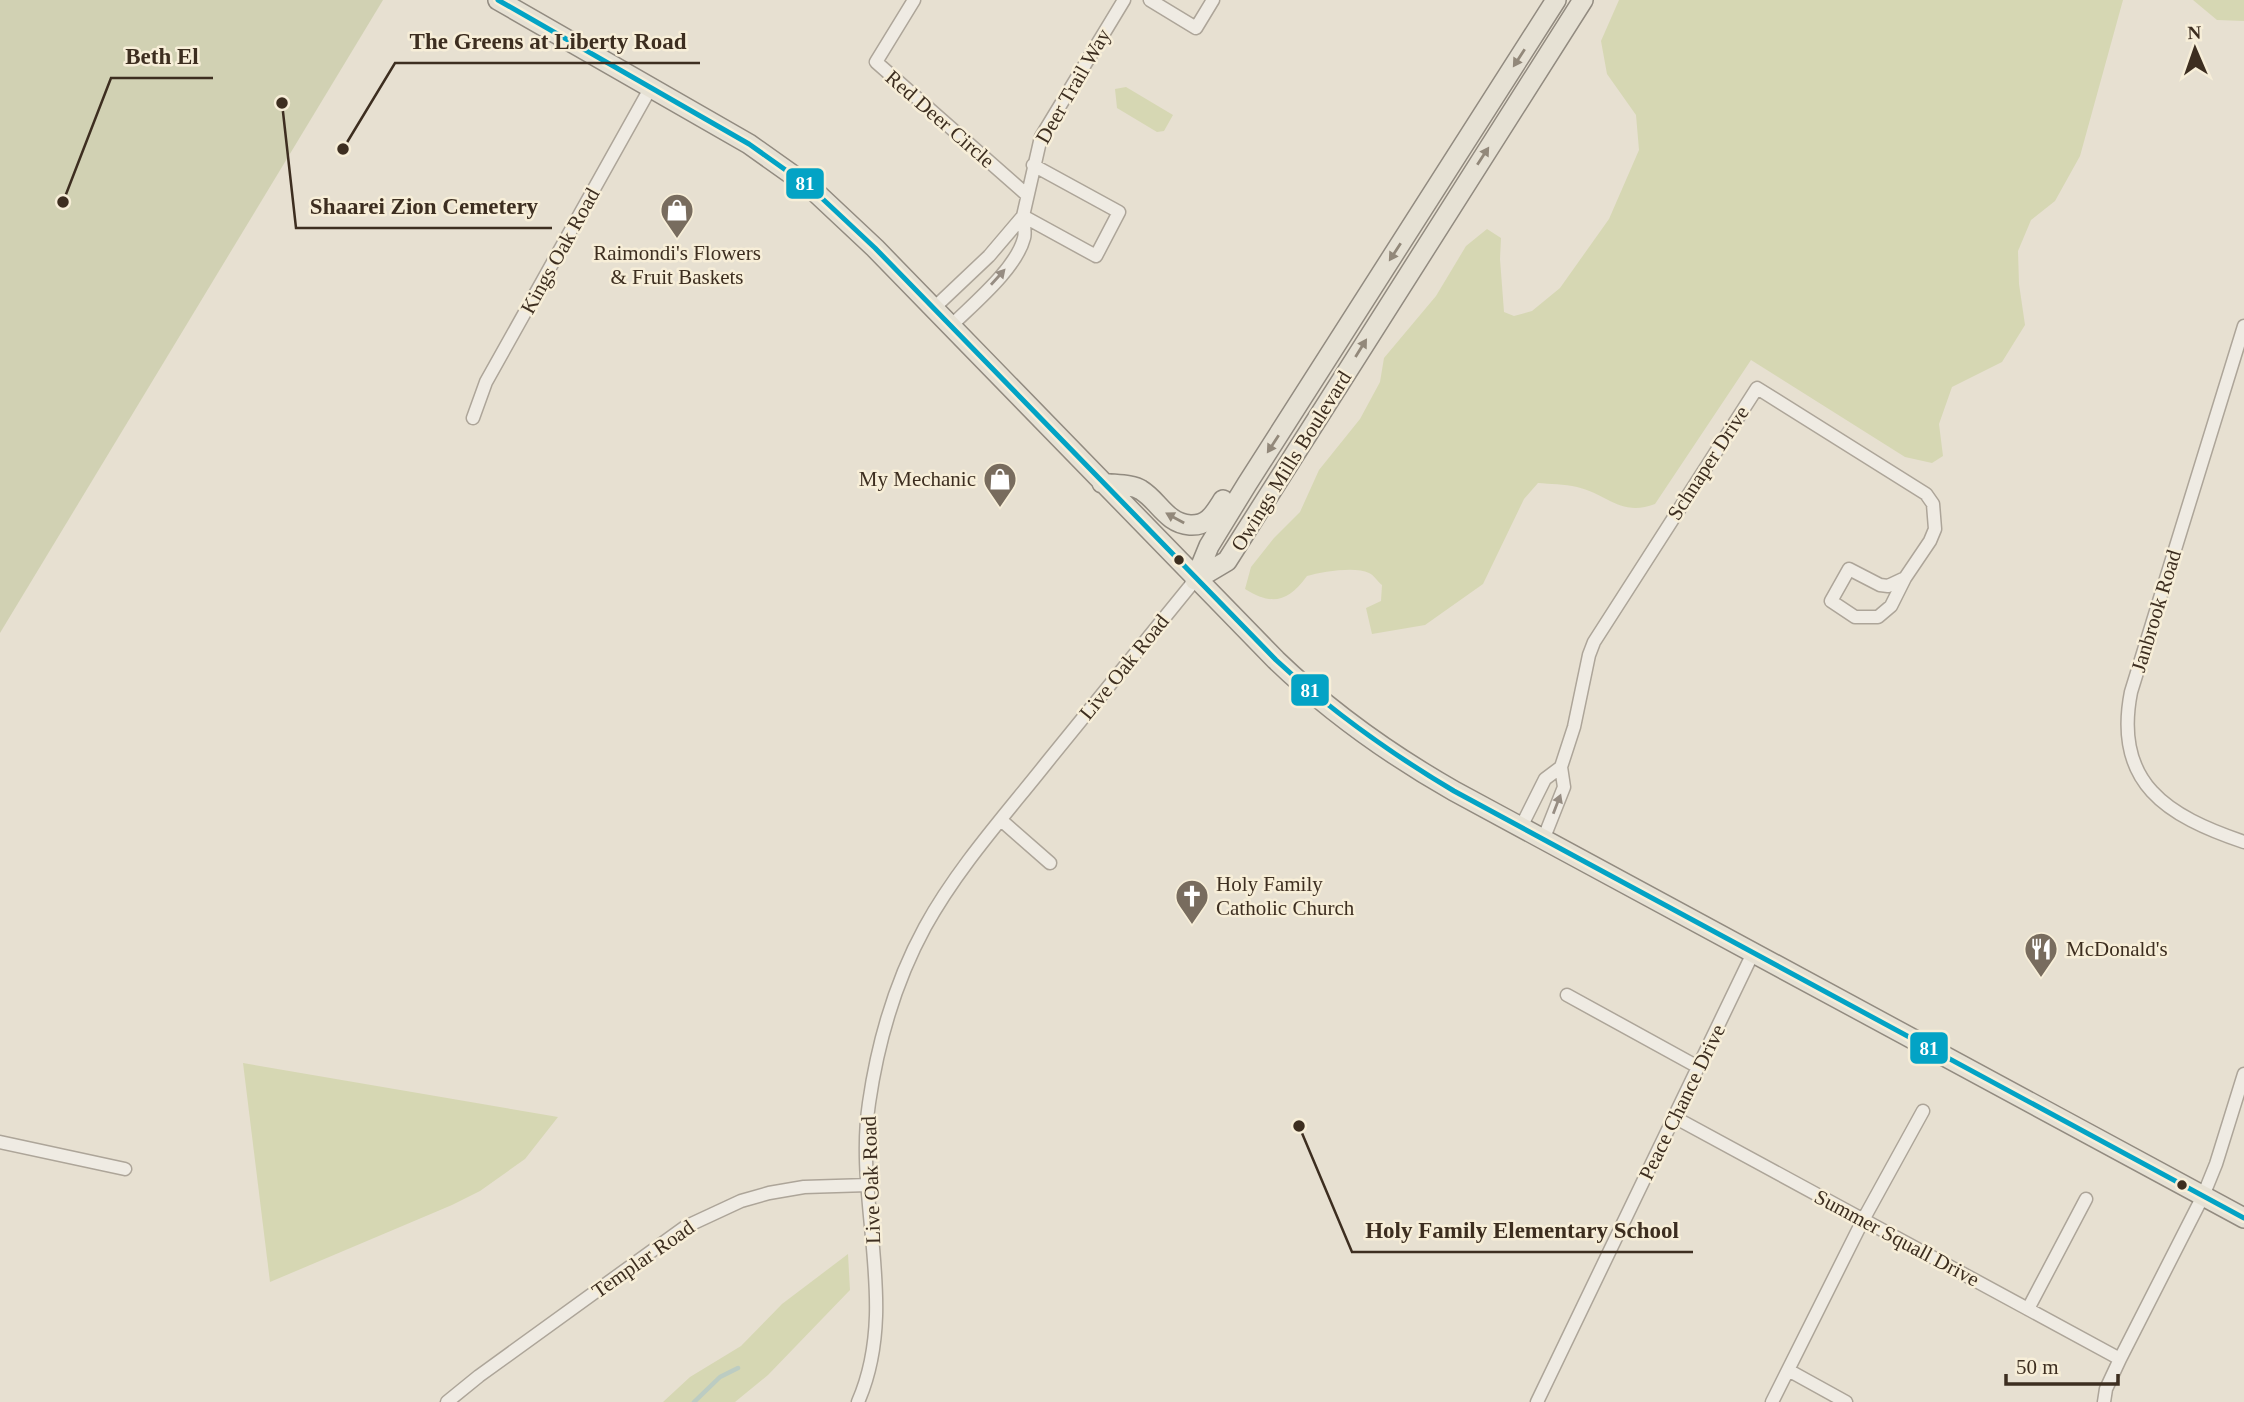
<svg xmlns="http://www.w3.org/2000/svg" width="2244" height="1402" font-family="Georgia,serif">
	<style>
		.green { fill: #d6d7b3 }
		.cemetery { fill: #d1d1b3 }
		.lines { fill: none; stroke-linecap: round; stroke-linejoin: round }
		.stream { stroke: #bcccc2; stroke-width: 4.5 }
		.minor-casing { stroke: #ada599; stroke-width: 15 }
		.primary-casing { stroke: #928b80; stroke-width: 22 }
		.minor { stroke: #efebe3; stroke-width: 12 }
		.primary { stroke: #e6e1d4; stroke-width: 19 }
		.bus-1-casing { stroke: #f7eed8; stroke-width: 10 }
		.bus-1 { stroke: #03a3c5; stroke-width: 5 }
		.oneway { fill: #92887a }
		.oneway2 { fill: #968c82 }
		.bus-dot { fill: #3d2e20; stroke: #f7eed8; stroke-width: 2.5 }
		.labels { text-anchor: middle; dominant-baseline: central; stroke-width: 5; stroke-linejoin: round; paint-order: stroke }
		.street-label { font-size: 21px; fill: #3d2e20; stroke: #f7eed8 }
		.poi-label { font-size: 21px; fill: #3d2e20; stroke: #f7eed8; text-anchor: start }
		.leader { fill: none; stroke: #3d2e20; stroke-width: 2.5 }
		.callout-dot { fill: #3d2e20; stroke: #f7eed8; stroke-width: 2.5 }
		.callout-label { font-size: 23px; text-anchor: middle; font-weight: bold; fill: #3d2e20; stroke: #f7eed8; stroke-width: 5; stroke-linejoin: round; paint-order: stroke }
		.line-badge { stroke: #f7eed8; stroke-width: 2.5 }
		.badge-label { font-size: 19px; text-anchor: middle; font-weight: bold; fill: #fff }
	</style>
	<rect width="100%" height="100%" fill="#e7e0d1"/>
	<!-- green -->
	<path class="green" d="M 1619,0 L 2123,0 L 2080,156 L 2055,201 L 2031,220 L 2018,251 L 2019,284 L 2025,325 L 2002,362 L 1952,387 L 1939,424 L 1943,456 L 1932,463 L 1905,457 L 1751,360 L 1655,504 C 1621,517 1607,494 1577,487 C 1564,484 1550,484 1538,483 L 1524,499 L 1483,584 L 1425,625 L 1372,634 L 1366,608 L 1381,601 L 1382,585 C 1378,582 1374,575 1369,573 C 1355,566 1322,572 1307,576 C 1288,602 1272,606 1245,589 L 1251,567 L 1274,538 L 1300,512 L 1319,470 L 1360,419 L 1380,382 L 1384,358 L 1436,296 L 1466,246 L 1487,229 L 1501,238 L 1500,259 L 1504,312 L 1514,316 L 1532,311 L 1560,288 L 1609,219 L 1639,150 L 1636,115 L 1607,74 L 1601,41 Z
		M 2193,0 L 2244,0 L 2244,21 L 2217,20 Z
		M 1126,87 L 1173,115 L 1164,131 L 1157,132 L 1117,108 L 1115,89 Z
		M 243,1063 L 558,1117 L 525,1159 L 480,1191 L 452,1205 L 270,1282 Z
		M 848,1254 L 850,1290 L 768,1375 L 735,1402 L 663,1402 L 690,1377 L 741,1346 L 782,1304 Z"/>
	<!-- cemetery -->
	<path class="cemetery" d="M 0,0 L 383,0 L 0,633 Z"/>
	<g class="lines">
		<!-- stream -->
		<path class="stream" d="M 694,1402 L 720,1377 L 738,1368"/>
		<defs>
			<path id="minor" d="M 914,0 L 876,62 L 1027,195
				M 1150,0 L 1196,28 L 1213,0
				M 1033,165 L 1119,212 L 1096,256 L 1023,216 L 1041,137 L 1124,0
				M 934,308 L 989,256 L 1023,216 C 1023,223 1026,231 1024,238 C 1016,269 973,304 951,326
				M 2244,326 L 2131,692 C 2113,783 2167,816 2244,842
				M 473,418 L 486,382 L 651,87
				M 1001,820 L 1050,863
				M 1521,827 L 1545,779 L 1561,767
				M 1543,840 L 1564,787 L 1561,767 L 1574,727 L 1589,655 L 1594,642 L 1757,388 L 1926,494 L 1933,504 L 1935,529 L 1930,541 L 1905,578 L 1888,586 L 1880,585 L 1849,569 L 1831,601 L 1855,617 L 1878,617 L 1891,606 L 1905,578
				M 1567,995 L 1698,1067
				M 1674,1117 L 2120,1359
				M 0,1142 L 125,1169
				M 2028,1309 L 2086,1199
				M 1788,1370 L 1846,1402
				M 447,1402 L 479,1376 L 685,1227 L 741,1201 L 769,1193 L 804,1187 L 868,1185
				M 858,1402 C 900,1306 854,1203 869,1103 C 878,1041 895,982 925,927 C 958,867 1006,814 1048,761 C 1097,701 1146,640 1195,580
				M 1537,1402 L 1753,953
				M 1772,1402 L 1863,1220 L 1923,1111
				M 2104,1402 L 2106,1389 L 2120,1359 L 2203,1196 L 2216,1164 L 2244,1074"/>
			<path id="primary" d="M 498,0 L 749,144 L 811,188 L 875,248 L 1276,660 C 1330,712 1389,754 1454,791 L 2244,1218
				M 1102,483 C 1113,485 1132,484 1141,490 C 1159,501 1166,523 1190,525 C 1208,526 1214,514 1223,500
				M 1195,580 L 1227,561 L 1583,0
				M 1195,580 L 1209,546 L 1247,484 L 1556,0"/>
		</defs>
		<!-- minor casing -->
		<use href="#minor" class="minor-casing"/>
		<!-- primary casing -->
		<use href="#primary" class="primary-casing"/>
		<!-- minor -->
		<use href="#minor" class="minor"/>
		<!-- primary -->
		<use href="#primary" class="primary"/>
		<defs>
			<path id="bus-1" d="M 498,0 L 749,144 L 811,188 L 875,248 L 1276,660 C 1331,711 1390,753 1454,791 L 2244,1218"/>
		</defs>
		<!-- bus-1 casing -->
		<use href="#bus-1" class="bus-1-casing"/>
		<!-- bus-1 -->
		<use href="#bus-1" class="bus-1"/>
	</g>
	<!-- one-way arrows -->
	<defs><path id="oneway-solid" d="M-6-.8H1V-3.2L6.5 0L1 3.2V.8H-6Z" transform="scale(1.75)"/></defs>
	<g class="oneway">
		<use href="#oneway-solid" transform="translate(1519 58) rotate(123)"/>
		<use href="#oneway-solid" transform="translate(1483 156) rotate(-57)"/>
		<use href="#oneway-solid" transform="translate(1395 252) rotate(123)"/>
		<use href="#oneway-solid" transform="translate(1361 348) rotate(-58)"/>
		<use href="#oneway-solid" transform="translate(1273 444) rotate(123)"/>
		<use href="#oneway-solid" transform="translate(1175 518) rotate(-151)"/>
	</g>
	<g class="oneway2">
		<use href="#oneway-solid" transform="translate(998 277) rotate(-48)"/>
		<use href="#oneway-solid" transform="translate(1557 804) rotate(-69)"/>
	</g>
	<!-- icons -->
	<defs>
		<symbol id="shop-pin" viewBox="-11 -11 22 30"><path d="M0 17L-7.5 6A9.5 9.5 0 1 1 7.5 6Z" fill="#786c5e" stroke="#f7eed8"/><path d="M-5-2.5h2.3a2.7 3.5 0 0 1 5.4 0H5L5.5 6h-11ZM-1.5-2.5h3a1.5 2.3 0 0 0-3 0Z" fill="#fff"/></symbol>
		<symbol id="church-pin" viewBox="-11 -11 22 30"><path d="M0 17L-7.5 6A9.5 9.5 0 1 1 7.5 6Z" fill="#786c5e" stroke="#f7eed8"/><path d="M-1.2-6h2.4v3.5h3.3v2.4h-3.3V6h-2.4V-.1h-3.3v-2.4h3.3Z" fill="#fff"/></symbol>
		<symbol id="restaurant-pin" viewBox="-11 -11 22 30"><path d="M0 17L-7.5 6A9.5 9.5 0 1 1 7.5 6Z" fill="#786c5e" stroke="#f7eed8"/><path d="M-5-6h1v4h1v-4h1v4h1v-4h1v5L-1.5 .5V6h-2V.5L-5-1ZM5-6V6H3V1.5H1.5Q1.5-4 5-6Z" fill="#fff"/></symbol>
	</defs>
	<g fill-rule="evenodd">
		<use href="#shop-pin" x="658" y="191" width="38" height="52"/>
		<use href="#shop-pin" x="981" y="460" width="38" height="52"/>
		<use href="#church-pin" x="1173" y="877" width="38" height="52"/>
		<use href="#restaurant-pin" x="2022" y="930" width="38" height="52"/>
	</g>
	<!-- markers -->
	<g class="bus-dot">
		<circle cx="1179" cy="560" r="6"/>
		<circle cx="2182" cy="1185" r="6"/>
	</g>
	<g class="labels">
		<!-- street labels -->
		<g class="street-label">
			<text transform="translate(1073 86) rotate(-60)">Deer Trail Way</text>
			<text transform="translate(940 119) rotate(41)">Red Deer Circle</text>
			<text transform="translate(560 251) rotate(-61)">Kings Oak Road</text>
			<text transform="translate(1291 461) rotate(-58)">Owings Mills Boulevard</text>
			<text transform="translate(1708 463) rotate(-57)">Schnaper Drive</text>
			<text transform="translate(2156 611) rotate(-73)">Janbrook Road</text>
			<text transform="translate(1124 667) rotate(-51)">Live Oak Road</text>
			<text transform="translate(1682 1102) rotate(-64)">Peace Chance Drive</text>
			<text transform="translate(871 1180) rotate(-92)">Live Oak Road</text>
			<text transform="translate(1897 1238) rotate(28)">Summer Squall Drive</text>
			<text transform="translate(643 1259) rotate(-35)">Templar Road</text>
		</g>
		<!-- poi labels -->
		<g class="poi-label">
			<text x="677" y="253" text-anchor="middle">Raimondi's Flowers<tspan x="677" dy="24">&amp; Fruit Baskets</tspan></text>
			<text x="976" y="479" text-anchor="end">My Mechanic</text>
			<text x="1216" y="884">Holy Family<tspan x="1216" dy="24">Catholic Church</tspan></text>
			<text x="2066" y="949">McDonald's</text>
		</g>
	</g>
	<!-- callouts -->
	<path class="leader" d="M343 149L395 63H700M63 202L111 78H213M282 103L296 228H552M1299 1126L1352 1252H1693"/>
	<g class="callout-dot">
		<circle cx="343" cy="149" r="7"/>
		<circle cx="63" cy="202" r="7"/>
		<circle cx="282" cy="103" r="7"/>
		<circle cx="1299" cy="1126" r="7"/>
	</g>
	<g class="callout-label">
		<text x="548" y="49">The Greens at Liberty Road</text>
		<text x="162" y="64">Beth El</text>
		<text x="424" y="214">Shaarei Zion Cemetery</text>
		<text x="1522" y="1238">Holy Family Elementary School</text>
	</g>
	<g class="line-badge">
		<rect x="785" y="167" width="40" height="33" rx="7" fill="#03a3c5"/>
		<rect x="1290" y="673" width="40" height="34" rx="7" fill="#03a3c5"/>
		<rect x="1909" y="1031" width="40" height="34" rx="7" fill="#03a3c5"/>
	</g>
	<g class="badge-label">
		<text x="805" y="190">81</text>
		<text x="1310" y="697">81</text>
		<text x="1929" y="1055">81</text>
	</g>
	<!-- north arrow -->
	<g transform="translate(2195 49) rotate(358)" stroke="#f7eed8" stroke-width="5" paint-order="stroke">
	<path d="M0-5L12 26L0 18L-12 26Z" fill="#3d2e20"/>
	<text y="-10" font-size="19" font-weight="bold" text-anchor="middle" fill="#3d2e20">N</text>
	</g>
	<!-- scale -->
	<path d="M2006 1374v10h112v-10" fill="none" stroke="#3d2e20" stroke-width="3.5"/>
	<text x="2016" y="1374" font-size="21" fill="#3d2e20" stroke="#f7eed8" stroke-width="5" paint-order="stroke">50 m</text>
</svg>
